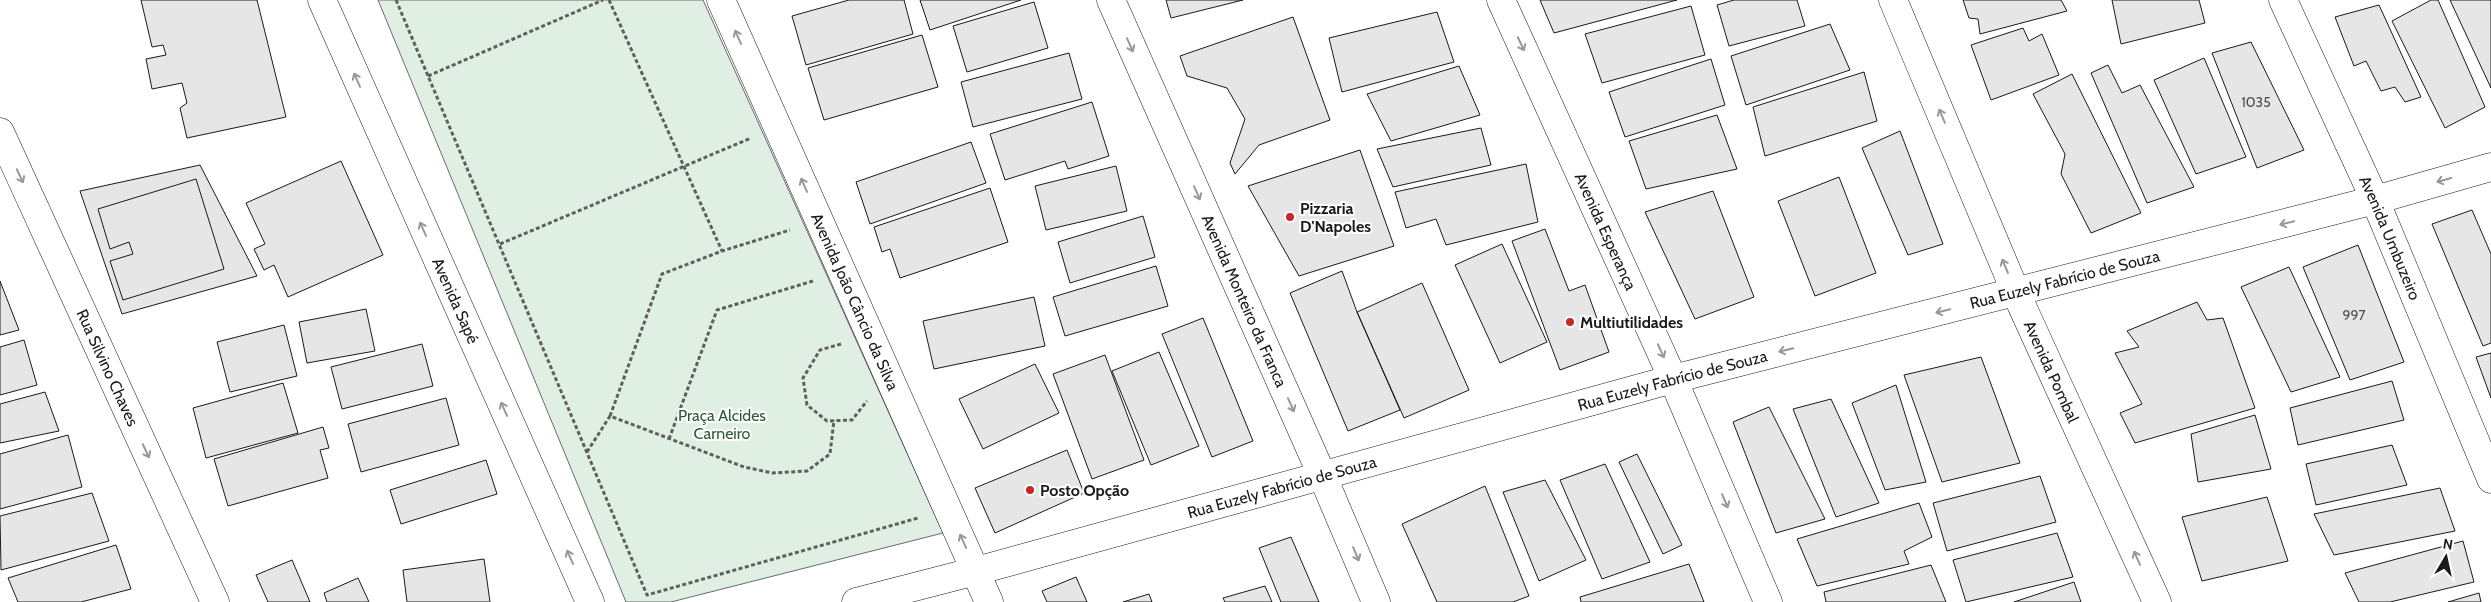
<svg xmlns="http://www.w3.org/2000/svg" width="2491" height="602" font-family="Cabin,sans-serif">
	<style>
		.green { fill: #e0efe3; stroke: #6a6a6a }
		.building { fill: #e6e6e6; stroke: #1a1a1a }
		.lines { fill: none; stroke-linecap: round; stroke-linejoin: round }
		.minor-casing { stroke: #1a1a1a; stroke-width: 29 }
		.tertiary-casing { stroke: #1a1a1a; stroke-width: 29 }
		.secondary-casing { stroke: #1a1a1a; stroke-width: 29 }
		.path { stroke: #5f5f5f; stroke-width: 3; stroke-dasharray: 4 2.5; stroke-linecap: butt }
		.minor { stroke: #fff; stroke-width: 28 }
		.tertiary { stroke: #fff; stroke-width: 28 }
		.secondary { stroke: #fff; stroke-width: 28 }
		.oneway { stroke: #989898 }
		.poi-dot { fill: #c62828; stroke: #fff; stroke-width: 2 }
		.labels { text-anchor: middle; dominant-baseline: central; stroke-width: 4; stroke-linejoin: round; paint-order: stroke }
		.number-label { font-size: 14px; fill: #4d4d4d }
		.poi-label { font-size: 16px; font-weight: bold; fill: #1a1a1a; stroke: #fff; text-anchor: start }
		.street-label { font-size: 16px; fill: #1a1a1a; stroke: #fff }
		.park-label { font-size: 16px; fill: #2b5a34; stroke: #fff }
	</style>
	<rect width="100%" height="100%" fill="#fff"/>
	<!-- green -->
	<path class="green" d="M 378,0 L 703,0 L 943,533 L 671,602 L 626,602 Z"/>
	<!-- building -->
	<path class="building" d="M 141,0 L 257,0 L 286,117 L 187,138 L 180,108 L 187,103 L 182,83 L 152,89 L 146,59 L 166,55 L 163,45 L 152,47 Z
		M 849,0 L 904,0 L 913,34 L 806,65 L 792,16 Z
		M 920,0 L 1021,0 L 930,30 Z
		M 1166,0 L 1243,0 L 1171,18 Z
		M 1540,0 L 1677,0 L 1554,33 Z
		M 1734,0 L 1797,0 L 1805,26 L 1729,46 L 1717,5 Z
		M 1963,0 L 2061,0 L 2067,11 L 1980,34 L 1978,19 L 1969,18 Z
		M 2112,0 L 2199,0 L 2205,23 L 2121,44 Z
		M 2431,0 L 2438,0 L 2485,107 L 2445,128 L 2392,21 Z
		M 2450,0 L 2491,0 L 2491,88 Z
		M 1034,2 L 1048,48 L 967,72 L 953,26 Z
		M 2379,5 L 2421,97 L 2405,102 L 2395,87 L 2381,91 L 2366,61 L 2354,66 L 2335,17 Z
		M 1691,6 L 1705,55 L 1602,83 L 1585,34 Z
		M 1437,12 L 1454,62 L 1342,92 L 1329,38 Z
		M 1293,17 L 1330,120 L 1259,145 L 1235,174 L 1230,163 L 1245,119 L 1227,88 L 1187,76 L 1180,56 Z
		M 1830,24 L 1850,70 L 1746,105 L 1731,56 Z
		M 2023,28 L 2029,41 L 2042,34 L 2059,75 L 1991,100 L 1971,45 Z
		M 922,35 L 938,87 L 824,120 L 808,68 Z
		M 2251,42 L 2304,150 L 2257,168 L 2212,53 Z
		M 1069,53 L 1082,99 L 973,127 L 961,82 Z
		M 2204,58 L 2246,157 L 2196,174 L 2154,80 Z
		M 1711,59 L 1725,105 L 1625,137 L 1609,92 Z
		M 2108,65 L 2122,93 L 2140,85 L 2194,187 L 2147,203 L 2091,73 Z
		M 1459,66 L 1480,115 L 1391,141 L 1367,94 Z
		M 1864,72 L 1877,121 L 1765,156 L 1753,107 Z
		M 2072,74 L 2141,213 L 2091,233 L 2061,174 L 2065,154 L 2033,94 Z
		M 1092,102 L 1109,156 L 1068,169 L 1065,161 L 1005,180 L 990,134 Z
		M 1717,115 L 1737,169 L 1646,189 L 1629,141 Z
		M 1481,128 L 1491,165 L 1393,187 L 1377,149 Z
		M 1900,131 L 1943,244 L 1908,255 L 1862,148 Z
		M 971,142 L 986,183 L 870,224 L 856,182 Z
		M 1360,150 L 1394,246 L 1299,276 L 1248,186 Z
		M 341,161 L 383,255 L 288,297 L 274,265 L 264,270 L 254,249 L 265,244 L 246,203 Z
		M 1526,164 L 1538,222 L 1446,245 L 1436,219 L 1406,228 L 1395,192 Z
		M 200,165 L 257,276 L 122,314 L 80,191 Z
		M 1116,166 L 1127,211 L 1046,230 L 1035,186 Z
		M 1839,177 L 1876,273 L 1815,296 L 1778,201 Z
		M 196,179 L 224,269 L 123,300 L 110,261 L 133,254 L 129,242 L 110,249 L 98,209 Z
		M 990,188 L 1008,242 L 900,278 L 890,249 L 882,252 L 874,227 Z
		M 1713,191 L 1754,297 L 1695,319 L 1645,212 Z
		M 2472,210 L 2491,254 L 2491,343 L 2483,346 L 2432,224 Z
		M 1143,216 L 1155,257 L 1070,283 L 1058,242 Z
		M 1545,229 L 1569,291 L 1585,285 L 1609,352 L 1560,370 L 1512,241 Z
		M 1502,244 L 1547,342 L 1500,363 L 1455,265 Z
		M 2358,245 L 2404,362 L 2350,380 L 2303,267 Z
		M 1156,266 L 1168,306 L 1065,336 L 1053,297 Z
		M 2289,267 L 2340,377 L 2291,392 L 2241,287 Z
		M 1342,271 L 1357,312 L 1400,410 L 1348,431 L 1290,293 Z
		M 0,281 L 19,330 L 0,335 Z
		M 1422,283 L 1469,390 L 1404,418 L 1357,312 Z
		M 1034,297 L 1045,346 L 934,369 L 923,321 Z
		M 2197,302 L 2207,320 L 2223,318 L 2255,408 L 2135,443 L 2120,413 L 2142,404 L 2115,353 L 2139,347 L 2127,331 Z
		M 366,309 L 375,351 L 307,363 L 299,322 Z
		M 1203,318 L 1253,441 L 1212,457 L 1162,334 Z
		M 284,325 L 297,376 L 230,392 L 217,342 Z
		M 24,340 L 37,385 L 0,395 L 0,347 Z
		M 422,344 L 433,386 L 342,409 L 331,367 Z
		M 1159,352 L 1199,446 L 1151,465 L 1112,371 Z
		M 2491,353 L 2491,398 L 2476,357 Z
		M 1105,355 L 1144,460 L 1092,479 L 1053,374 Z
		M 1981,357 L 2020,463 L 1942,482 L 1904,375 Z
		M 1035,364 L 1059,413 L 983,449 L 959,399 Z
		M 2392,381 L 2404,420 L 2298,445 L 2290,408 Z
		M 283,383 L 298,433 L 206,458 L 193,408 Z
		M 1896,385 L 1926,482 L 1885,490 L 1852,403 Z
		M 45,392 L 59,431 L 0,443 L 0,404 Z
		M 446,398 L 459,445 L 361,472 L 348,424 Z
		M 1831,399 L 1879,503 L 1836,517 L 1793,409 Z
		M 1769,407 L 1825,519 L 1776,533 L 1733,422 Z
		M 2255,415 L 2271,469 L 2198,482 L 2191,434 Z
		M 323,427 L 329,448 L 320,450 L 328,478 L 228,506 L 214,459 Z
		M 68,435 L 82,487 L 0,509 L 0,454 Z
		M 2392,445 L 2407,485 L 2316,505 L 2306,464 Z
		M 1067,450 L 1084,493 L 995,533 L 975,488 Z
		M 1637,454 L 1682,545 L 1663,554 L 1619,462 Z
		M 486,460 L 497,494 L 401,524 L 390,490 Z
		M 1605,464 L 1650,562 L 1602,579 L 1560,480 Z
		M 2040,476 L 2056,522 L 1947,551 L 1933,503 Z
		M 1545,480 L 1586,560 L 1539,581 L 1503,492 Z
		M 1485,486 L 1529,596 L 1513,602 L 1437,602 L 1402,524 Z
		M 2440,488 L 2455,531 L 2334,555 L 2314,514 Z
		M 92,493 L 109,541 L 1,570 L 0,516 Z
		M 2267,497 L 2288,561 L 2202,581 L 2182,517 Z
		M 1919,503 L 1932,537 L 1904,551 L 1909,564 L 1817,586 L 1797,539 Z
		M 2057,533 L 2073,577 L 1966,602 L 1953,560 Z
		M 1291,537 L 1319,602 L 1281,602 L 1259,548 Z
		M 2463,541 L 2474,582 L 2390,602 L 2359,602 L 2345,573 Z
		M 116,545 L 131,589 L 81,602 L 18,602 L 8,578 Z
		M 484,559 L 490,602 L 407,602 L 403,570 Z
		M 292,560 L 310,602 L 268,602 L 256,575 Z
		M 1689,564 L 1704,602 L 1581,602 L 1580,597 Z
		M 1931,565 L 1946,602 L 1826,602 L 1824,592 Z
		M 1076,577 L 1087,602 L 1047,602 L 1042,591 Z
		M 358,578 L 369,602 L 327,602 L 324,593 Z
		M 2074,582 L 2081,602 L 2014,602 Z
		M 1265,586 L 1272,602 L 1225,602 L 1223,598 Z
		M 2479,593 L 2481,602 L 2448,602 Z
		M 1149,594 L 1152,602 L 1123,602 Z"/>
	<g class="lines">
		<defs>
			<g id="minor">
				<path id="s1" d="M 322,0 L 590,602"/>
				<path id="s2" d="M 1111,0 L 1322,475 L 1376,602"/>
				<path id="s3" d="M 1893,0 L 2016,293 L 2157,602"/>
				<path id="s4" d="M 2283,0 L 2375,200 L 2491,479"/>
				<path id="s5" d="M 0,132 L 215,602"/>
			</g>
			<g id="tertiary">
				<path id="s6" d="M 856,602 L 976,571 L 1673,379 L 2375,200 L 2491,167"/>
			</g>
			<g id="secondary">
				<path id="s7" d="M 721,0 L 989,602"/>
				<path id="s8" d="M 1501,0 L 1673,379 L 1768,602"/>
			</g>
		</defs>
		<!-- minor casing -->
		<use href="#minor" class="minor-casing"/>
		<!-- tertiary casing -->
		<use href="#tertiary" class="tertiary-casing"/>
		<!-- secondary casing -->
		<use href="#secondary" class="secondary-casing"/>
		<!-- path -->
		<path class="path" d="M 396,0 L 647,595 L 918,518
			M 609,0 L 722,251
			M 428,76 L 603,0
			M 500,244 L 751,138
			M 841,344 L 820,350 L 803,378 L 807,405 L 827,421 L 852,420 L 867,401
			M 610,416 L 662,274 L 722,251 L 790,230
			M 669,439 L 717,310 L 813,281
			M 587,452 L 610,416 L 744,467 L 773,473 L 807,471 L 830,454 L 834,420"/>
		<!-- minor -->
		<use href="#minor" class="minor"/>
		<!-- tertiary -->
		<use href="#tertiary" class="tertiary"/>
		<!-- secondary -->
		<use href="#secondary" class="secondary"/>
	</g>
	<!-- one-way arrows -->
	<defs><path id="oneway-shaft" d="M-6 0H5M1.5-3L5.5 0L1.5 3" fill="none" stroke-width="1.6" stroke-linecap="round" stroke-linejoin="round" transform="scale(1.25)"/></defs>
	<g class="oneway">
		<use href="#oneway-shaft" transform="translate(738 37) rotate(-114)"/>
		<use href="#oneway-shaft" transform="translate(1521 44) rotate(65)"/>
		<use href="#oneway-shaft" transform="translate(1130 45) rotate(66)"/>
		<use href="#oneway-shaft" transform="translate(357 80) rotate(-114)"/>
		<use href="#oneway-shaft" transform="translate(1942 116) rotate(-113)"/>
		<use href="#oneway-shaft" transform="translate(20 176) rotate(65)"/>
		<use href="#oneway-shaft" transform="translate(2444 180) rotate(164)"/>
		<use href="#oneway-shaft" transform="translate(804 185) rotate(-114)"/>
		<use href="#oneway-shaft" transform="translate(1197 193) rotate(66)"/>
		<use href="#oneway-shaft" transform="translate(2287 223) rotate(166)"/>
		<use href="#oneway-shaft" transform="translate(423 229) rotate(-114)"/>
		<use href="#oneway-shaft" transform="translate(2005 266) rotate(-113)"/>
		<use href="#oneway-shaft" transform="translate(1943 311) rotate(166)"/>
		<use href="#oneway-shaft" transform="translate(1786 350) rotate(166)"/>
		<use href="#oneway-shaft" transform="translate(1661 351) rotate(65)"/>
		<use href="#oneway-shaft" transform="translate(1291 405) rotate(66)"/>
		<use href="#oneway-shaft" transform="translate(504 409) rotate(-114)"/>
		<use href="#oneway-shaft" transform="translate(146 451) rotate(65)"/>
		<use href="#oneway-shaft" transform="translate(1725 501) rotate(67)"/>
		<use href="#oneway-shaft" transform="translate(963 541) rotate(-114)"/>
		<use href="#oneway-shaft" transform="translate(1356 554) rotate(67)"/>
		<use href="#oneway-shaft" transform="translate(570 557) rotate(-114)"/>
		<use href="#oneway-shaft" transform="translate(2137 558) rotate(-114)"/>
	</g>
	<!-- markers -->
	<g class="poi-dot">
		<circle cx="1290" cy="217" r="5"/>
		<circle cx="1570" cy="322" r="5"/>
		<circle cx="1030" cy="490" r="5"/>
	</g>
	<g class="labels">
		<!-- number labels -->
		<g class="number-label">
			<text x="2256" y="102">1035</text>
			<text x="2354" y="315">997</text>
		</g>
		<!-- poi labels -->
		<g class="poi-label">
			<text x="1300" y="208">Pizzaria<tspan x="1300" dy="18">D'Napoles</tspan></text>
			<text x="1580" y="322">Multiutilidades</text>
			<text x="1040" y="490">Posto Opção</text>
		</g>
		<!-- street labels -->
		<g class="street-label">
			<text stroke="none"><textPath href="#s8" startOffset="254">Avenida Esperança</textPath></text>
			<text stroke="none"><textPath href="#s4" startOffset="261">Avenida Umbuzeiro</textPath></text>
			<text stroke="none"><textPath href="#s6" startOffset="1251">Rua Euzely Fabrício de Souza</textPath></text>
			<text stroke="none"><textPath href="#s1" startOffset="329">Avenida Sapé</textPath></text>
			<text stroke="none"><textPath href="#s7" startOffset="330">Avenida João Câncio da Silva</textPath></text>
			<text stroke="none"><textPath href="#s2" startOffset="329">Avenida Monteiro da Franca</textPath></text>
			<text stroke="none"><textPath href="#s5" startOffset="259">Rua Silvino Chaves</textPath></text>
			<text stroke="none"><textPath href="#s3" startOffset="404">Avenida Pombal</textPath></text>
			<text stroke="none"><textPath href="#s6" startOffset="846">Rua Euzely Fabrício de Souza</textPath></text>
			<text stroke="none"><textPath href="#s6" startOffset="441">Rua Euzely Fabrício de Souza</textPath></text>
		</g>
		<!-- park labels -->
		<g class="park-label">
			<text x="722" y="415">Praça Alcides<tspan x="722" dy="18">Carneiro</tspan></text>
		</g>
	</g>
	<!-- north arrow -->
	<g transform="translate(2446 557) rotate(9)" stroke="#ffffff" stroke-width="4" paint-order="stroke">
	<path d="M0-4L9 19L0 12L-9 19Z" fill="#1a1a1a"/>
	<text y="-8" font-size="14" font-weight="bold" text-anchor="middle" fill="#1a1a1a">N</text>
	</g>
</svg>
